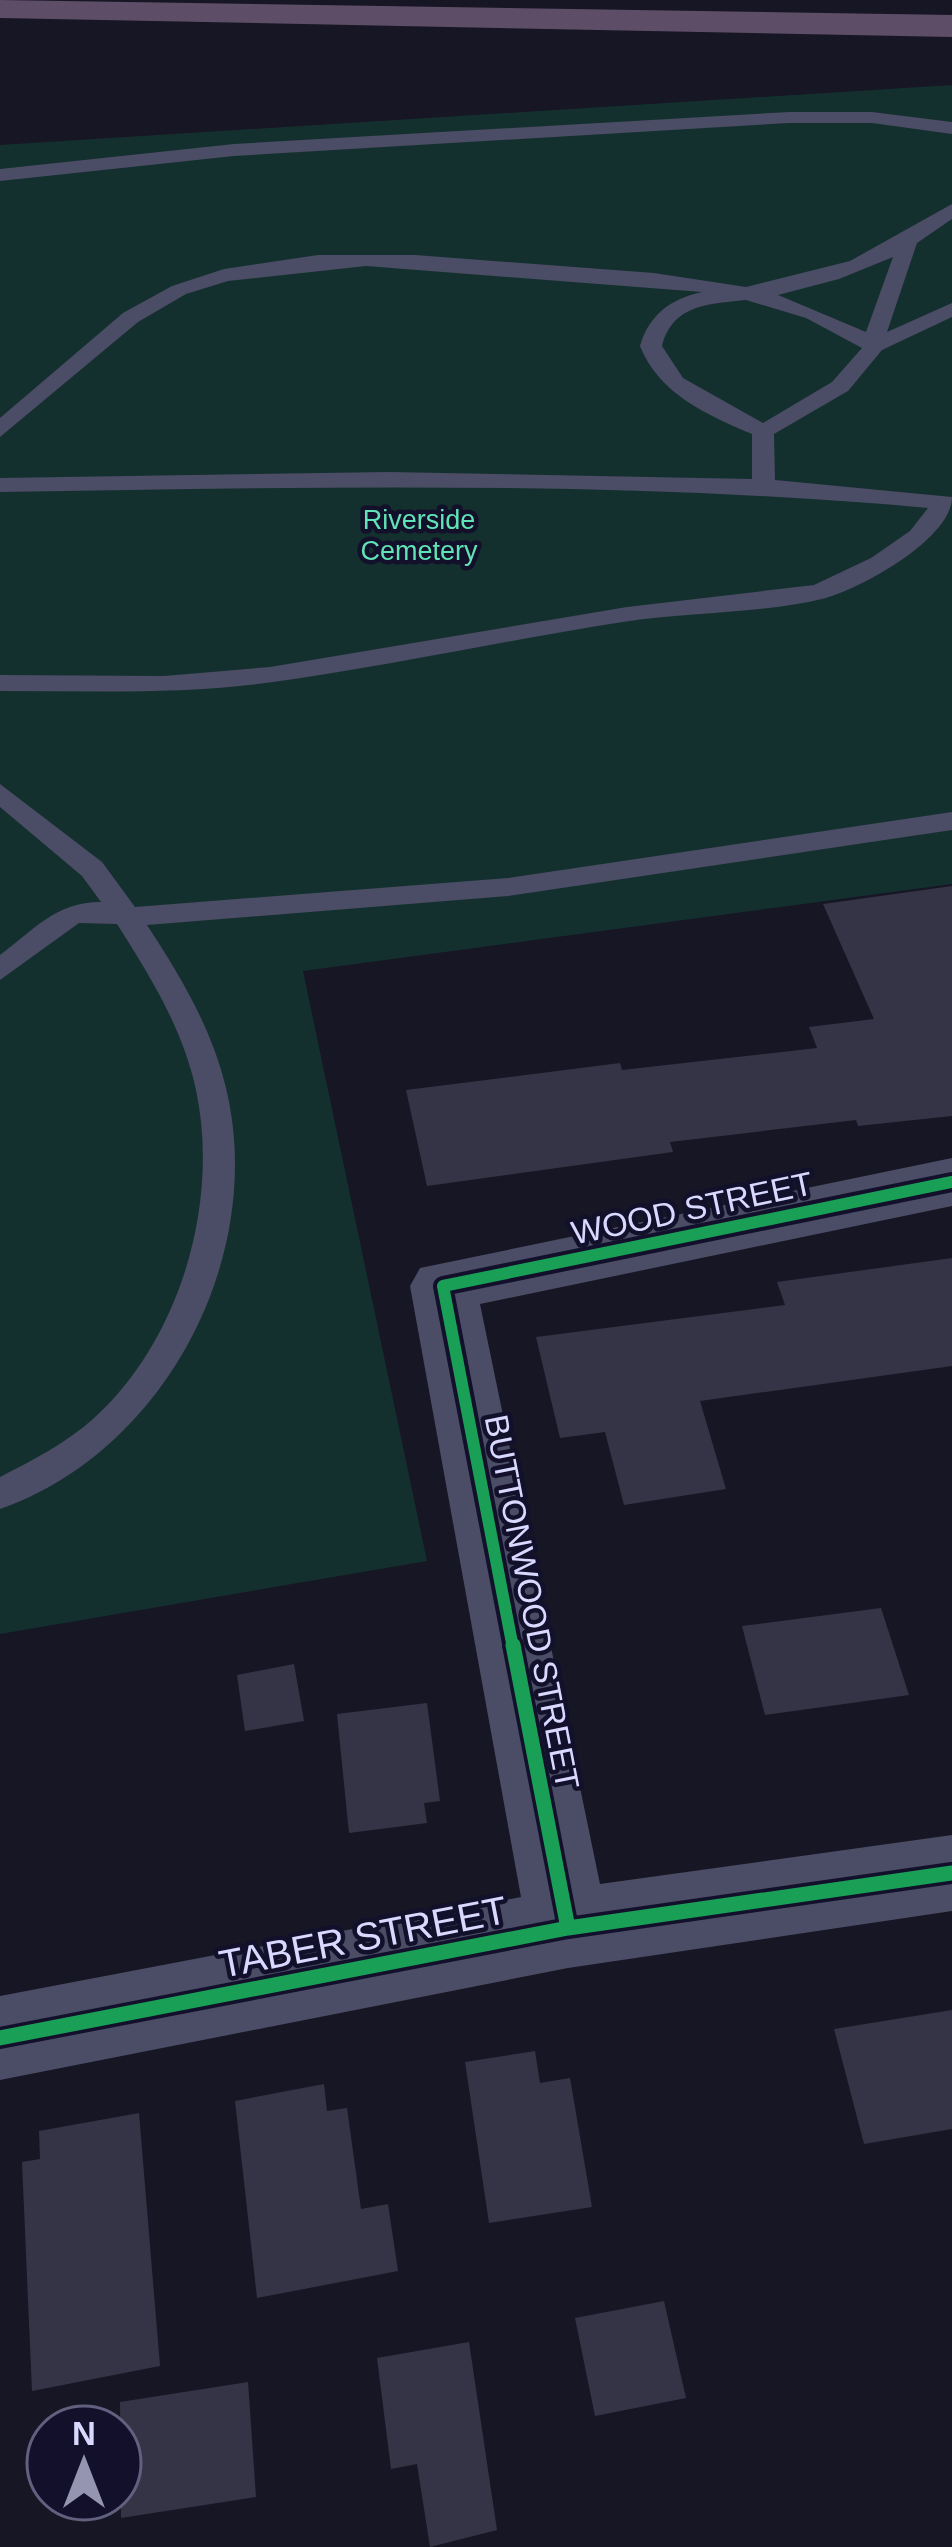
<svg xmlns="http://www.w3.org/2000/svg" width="952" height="2547" font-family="Helvetica,sans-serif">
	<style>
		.green { fill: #14302e }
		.building { fill: #353446 }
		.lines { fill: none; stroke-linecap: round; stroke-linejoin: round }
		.service { fill: #4b4c65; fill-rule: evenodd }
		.minor { fill: #4b4c65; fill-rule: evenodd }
		.motorway { fill: #5e4d66; fill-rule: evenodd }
		.cycleway-far1-casing { stroke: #12102a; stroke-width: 20 }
		.cycleway-casing { stroke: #12102a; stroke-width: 22 }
		.cycleway-far1 { stroke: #1a9f57; stroke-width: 12 }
		.cycleway { stroke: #1a9f57; stroke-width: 15 }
		.labels { text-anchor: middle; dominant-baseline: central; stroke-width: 9; stroke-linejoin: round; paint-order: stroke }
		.far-park-label { font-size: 27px; fill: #60e4b5; stroke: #12102a }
		.street-label { font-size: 33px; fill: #d9d9ff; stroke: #12102a }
		.near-street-label { font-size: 39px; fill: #d9d9ff; stroke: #12102a }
	</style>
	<rect width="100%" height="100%" fill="#171624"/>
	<!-- green -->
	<path class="green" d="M 952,85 L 952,884 L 303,971 L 427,1561 L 0,1634 L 0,145 Z"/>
	<!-- building -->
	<path class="building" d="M 952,886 L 952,1116 L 858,1126 L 856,1120 L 670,1142 L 673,1152 L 427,1186 L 406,1090 L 620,1063 L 622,1070 L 817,1048 L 809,1027 L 874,1019 L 823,904 Z
		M 952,1258 L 952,1366 L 700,1401 L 726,1489 L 624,1505 L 605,1432 L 560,1438 L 536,1337 L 785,1305 L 777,1282 Z
		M 881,1608 L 909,1695 L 765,1715 L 742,1626 Z
		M 294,1664 L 304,1721 L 245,1731 L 237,1675 Z
		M 427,1703 L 440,1801 L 424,1803 L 427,1823 L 349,1833 L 337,1714 Z
		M 952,2010 L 952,2129 L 864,2144 L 834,2029 Z
		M 535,2051 L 540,2083 L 570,2078 L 592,2207 L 489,2223 L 465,2062 Z
		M 324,2084 L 327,2111 L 347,2108 L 361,2209 L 388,2204 L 398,2271 L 257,2298 L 235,2101 Z
		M 139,2113 L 160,2366 L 32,2391 L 22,2162 L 40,2159 L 39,2131 Z
		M 664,2301 L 686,2398 L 595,2416 L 575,2318 Z
		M 469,2342 L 497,2530 L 430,2547 L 417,2464 L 391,2469 L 377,2358 Z
		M 248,2382 L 256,2497 L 121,2518 L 120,2402 Z"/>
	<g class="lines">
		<!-- service -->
		<path class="service" d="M 789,112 L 872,112 L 952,122 L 952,134 L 872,123 L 789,123 L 234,156 L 0,181 L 0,169 L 234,144 Z
			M 952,204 L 952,219 L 917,243 L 887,332 L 952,303 L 952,317 L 882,350 L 848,391 L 774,434 L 775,480 L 952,497 C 952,539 859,590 822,599 C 758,614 688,612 623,622 C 506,640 390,666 273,682 C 183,695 91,691 0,691 L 0,675 L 164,676 L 270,667 L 627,607 L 814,585 L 871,558 L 910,531 L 928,508 C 619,480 310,487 0,492 L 0,478 L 389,472 L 752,479 L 752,434 C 707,415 659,394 640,346 C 649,315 670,299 702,292 L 366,266 L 228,281 L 186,294 L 138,322 L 0,437 L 0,418 L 123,313 L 172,286 L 224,269 L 318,255 L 415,255 L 654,273 L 746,287 L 850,261 ZM 893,257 L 866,332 L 778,295 L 839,279 ZM 746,300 L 806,318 L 862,348 L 832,382 L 763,423 L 683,378 L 662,346 C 673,304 709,304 746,300 Z
			M 0,784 L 102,862 L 135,907 L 508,878 L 952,812 L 952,830 L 508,896 L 147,925 C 180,975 212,1029 226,1088 C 267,1257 164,1452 0,1509 L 0,1477 C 33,1460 66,1443 93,1419 C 180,1341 220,1203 196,1090 C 183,1029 150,976 117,924 L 79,923 L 0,980 L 0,955 C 34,930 55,902 101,902 L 82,876 L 0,807 Z"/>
		<!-- minor -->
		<path class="minor" d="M 952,1158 L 952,1206 L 480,1304 L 600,1884 L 952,1835 L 952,1911 L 568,1968 L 0,2080 L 0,1996 L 521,1897 L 410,1286 L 420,1268 Z"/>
		<!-- motorway -->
		<path class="motorway" d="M 0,0 L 952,15 L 952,37 L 0,18 Z"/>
		<defs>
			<path id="cycleway-far1" d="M 513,1648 L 443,1286 L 952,1182"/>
			<path id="cycleway" d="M 513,1645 L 568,1928
				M 0,2038 L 568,1928 L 952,1873"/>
		</defs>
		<!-- cycleway-far1 casing -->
		<use href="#cycleway-far1" class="cycleway-far1-casing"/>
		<!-- cycleway casing -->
		<use href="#cycleway" class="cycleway-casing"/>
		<!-- cycleway-far1 -->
		<use href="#cycleway-far1" class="cycleway-far1"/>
		<!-- cycleway -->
		<use href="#cycleway" class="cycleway"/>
	</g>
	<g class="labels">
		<!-- far-park labels -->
		<g class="far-park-label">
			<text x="419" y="520">Riverside<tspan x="419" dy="31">Cemetery</tspan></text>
		</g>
		<!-- street labels -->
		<g class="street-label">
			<text transform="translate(692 1208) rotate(-12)">WOOD STREET</text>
			<text transform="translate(532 1602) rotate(79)">BUTTONWOOD STREET</text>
		</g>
		<!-- near-street labels -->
		<g class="near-street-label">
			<text transform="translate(363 1937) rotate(-11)">TABER STREET</text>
		</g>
	</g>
	<!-- north arrow -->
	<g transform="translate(84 2463)"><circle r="57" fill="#12102a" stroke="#62607f" stroke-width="3"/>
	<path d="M0-9L21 45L0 30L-21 45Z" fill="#9595b2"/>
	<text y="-18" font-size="33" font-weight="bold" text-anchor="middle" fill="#d9d9ff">N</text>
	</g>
</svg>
